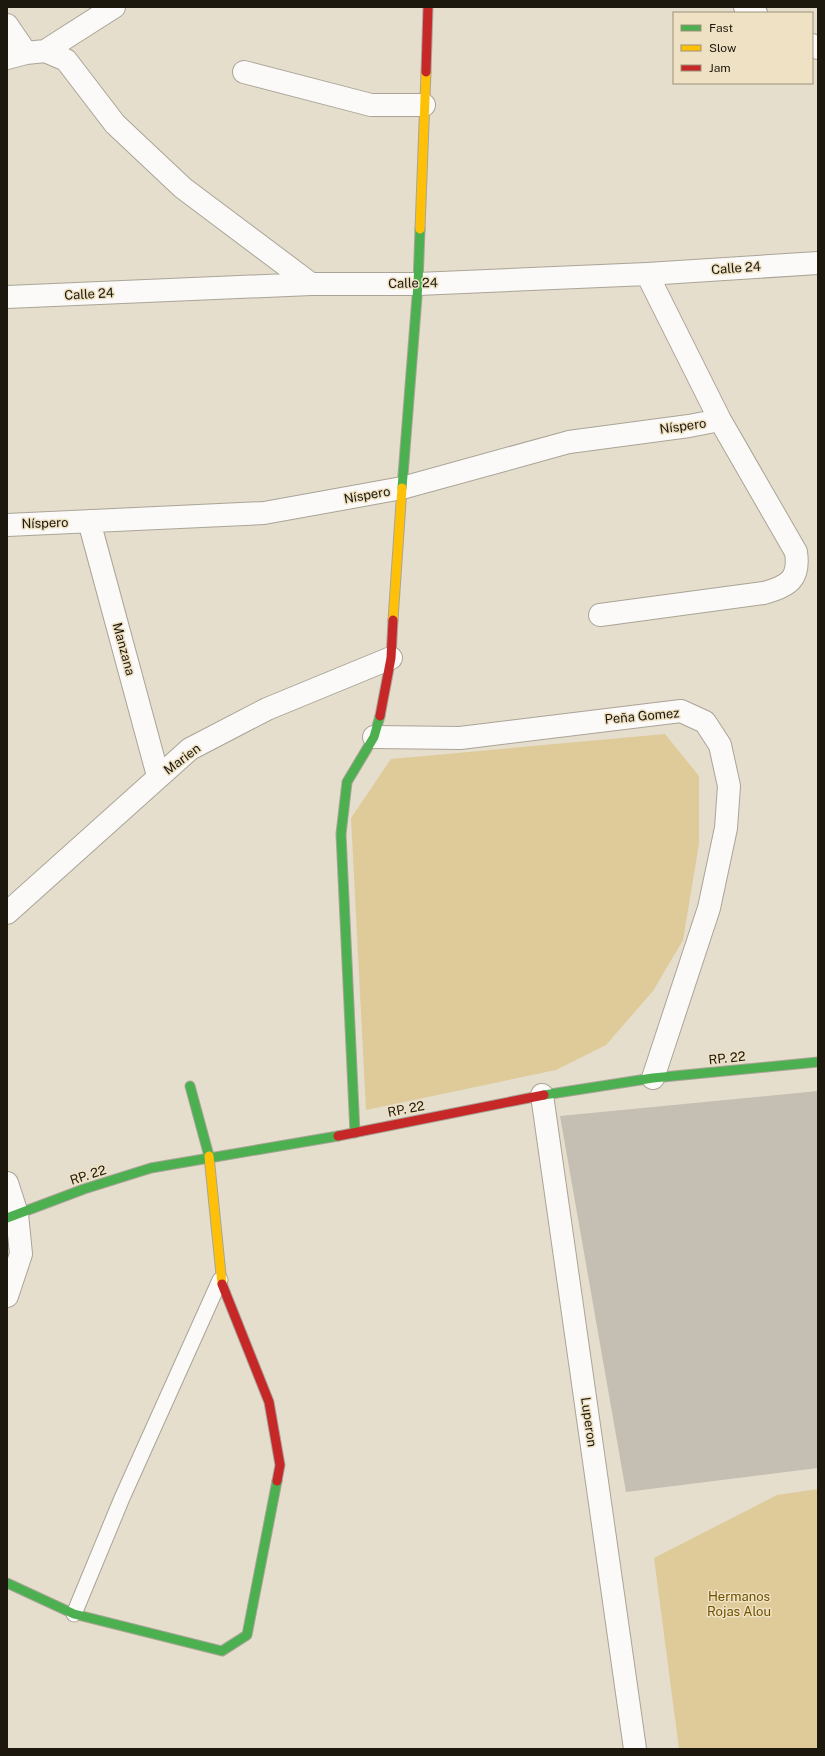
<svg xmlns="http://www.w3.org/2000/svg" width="825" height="1756" font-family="'Public Sans',sans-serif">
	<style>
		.green { fill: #dfca9a }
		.building { fill: #c5bfb3 }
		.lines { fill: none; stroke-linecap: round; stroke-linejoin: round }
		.lane-casing { stroke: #aaa497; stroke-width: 17 }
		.street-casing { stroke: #aaa497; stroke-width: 24 }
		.fast-casing { stroke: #aaa497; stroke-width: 11 }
		.slow-casing { stroke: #aaa497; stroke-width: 11 }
		.jam-casing { stroke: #aaa497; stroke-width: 11 }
		.lane { stroke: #fbfaf8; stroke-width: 15 }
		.street { stroke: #fbfaf8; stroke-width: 22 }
		.fast { stroke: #4caf50; stroke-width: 9 }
		.slow { stroke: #ffc107; stroke-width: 9 }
		.jam { stroke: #c62828; stroke-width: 9 }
		.labels { text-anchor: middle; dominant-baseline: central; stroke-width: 3; stroke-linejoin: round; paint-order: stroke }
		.street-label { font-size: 13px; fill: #1d180d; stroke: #efe1c3 }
		.park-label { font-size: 13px; fill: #6f5200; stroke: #efe1c3 }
	</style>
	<rect width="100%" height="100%" fill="#e5decd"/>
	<!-- green -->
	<path class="green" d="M 665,734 L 699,776 L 699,844 L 683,940 L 653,991 L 606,1045 L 556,1070 L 366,1110 L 351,818 L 391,759 Z
		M 818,1489 L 818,1749 L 679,1749 L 654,1558 L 777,1495 Z"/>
	<!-- building -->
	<path class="building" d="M 818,1091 L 818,1468 L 626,1492 L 560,1116 Z"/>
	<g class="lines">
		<defs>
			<path id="lane" d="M 74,1614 L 122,1498 L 220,1280"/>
			<path id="street" d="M 745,7 L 756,13
				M 7,25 L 26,53
				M 812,45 L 818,48
				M 45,51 L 114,7
				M 7,58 L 26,53 L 45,51 L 66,60 L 115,124 L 183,188 L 311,284
				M 244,72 L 371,105 L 424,105
				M 7,297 L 311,284 L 418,284 L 647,274 L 818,263
				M 89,521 L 158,776
				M 7,525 L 264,513 L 402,488 L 569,442 L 689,426 L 720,420
				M 600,615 L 764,593 C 789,586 800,579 796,552 L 720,420 L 647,274
				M 374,737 L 460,738 L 681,711 L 705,722 L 720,745 L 729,786 L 726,828 L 709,908 L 653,1078
				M 7,913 L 190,749 L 267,709 L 391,658
				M 542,1095 L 635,1749
				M 7,1183 L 17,1214 L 21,1254 L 7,1296"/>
			<path id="fast" d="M 402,488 L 418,284 L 420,229
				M 190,1086 L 209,1156
				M 544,1095 L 653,1078 L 818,1062
				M 355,1133 L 341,834 L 347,782 L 374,737 L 380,716
				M 7,1218 L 84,1189 L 151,1168 L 338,1136
				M 7,1583 L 74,1614 L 222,1651 L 247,1635 L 277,1481"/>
			<path id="slow" d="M 420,229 L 426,72
				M 393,620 L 402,488
				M 209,1156 L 222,1284"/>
			<path id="jam" d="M 426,72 L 428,7
				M 380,716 L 391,658 L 393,620
				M 338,1136 L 544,1095
				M 222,1284 L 269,1402 L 280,1465 L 277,1481"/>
		</defs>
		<!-- lane casing -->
		<use href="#lane" class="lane-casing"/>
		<!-- street casing -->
		<use href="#street" class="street-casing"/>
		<!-- fast casing -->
		<use href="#fast" class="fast-casing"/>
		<!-- slow casing -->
		<use href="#slow" class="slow-casing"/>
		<!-- jam casing -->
		<use href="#jam" class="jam-casing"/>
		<!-- lane -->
		<use href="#lane" class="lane"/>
		<!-- street -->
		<use href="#street" class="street"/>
		<!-- fast -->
		<use href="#fast" class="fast"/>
		<!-- slow -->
		<use href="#slow" class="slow"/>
		<!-- jam -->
		<use href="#jam" class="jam"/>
	</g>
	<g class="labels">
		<!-- street labels -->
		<g class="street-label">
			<text transform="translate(736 268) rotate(-4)">Calle 24</text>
			<text transform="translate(413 283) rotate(-1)">Calle 24</text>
			<text transform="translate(89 294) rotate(-3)">Calle 24</text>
			<text transform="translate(683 426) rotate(-8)">Níspero</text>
			<text transform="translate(367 495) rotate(-10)">Níspero</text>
			<text transform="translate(45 523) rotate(-2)">Níspero</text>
			<text transform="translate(124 649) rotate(75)">Manzana</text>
			<text transform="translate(642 716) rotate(-5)">Peña Gomez</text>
			<text transform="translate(182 759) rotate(-37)">Marien</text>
			<text transform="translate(727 1058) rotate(-6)">RP. 22</text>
			<text transform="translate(406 1109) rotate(-11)">RP. 22</text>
			<text transform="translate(88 1175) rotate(-18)">RP. 22</text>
			<text transform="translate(589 1422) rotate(82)">Luperon</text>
		</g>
		<!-- park labels -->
		<g class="park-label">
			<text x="739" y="1596">Hermanos<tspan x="739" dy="15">Rojas Alou</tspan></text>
		</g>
	</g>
	<!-- border -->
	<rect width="825" height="1756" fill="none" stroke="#1d180d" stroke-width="16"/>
	<!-- legend -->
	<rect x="673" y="12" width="140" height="72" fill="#efe1c3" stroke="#9b917a"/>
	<rect x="681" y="25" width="20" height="6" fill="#4caf50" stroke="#9b917a"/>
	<text x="709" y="32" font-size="12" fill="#1d180d">Fast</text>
	<rect x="681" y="45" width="20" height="6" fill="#ffc107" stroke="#9b917a"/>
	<text x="709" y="52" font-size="12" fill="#1d180d">Slow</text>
	<rect x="681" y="65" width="20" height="6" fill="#c62828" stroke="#9b917a"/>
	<text x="709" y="72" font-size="12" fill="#1d180d">Jam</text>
</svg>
